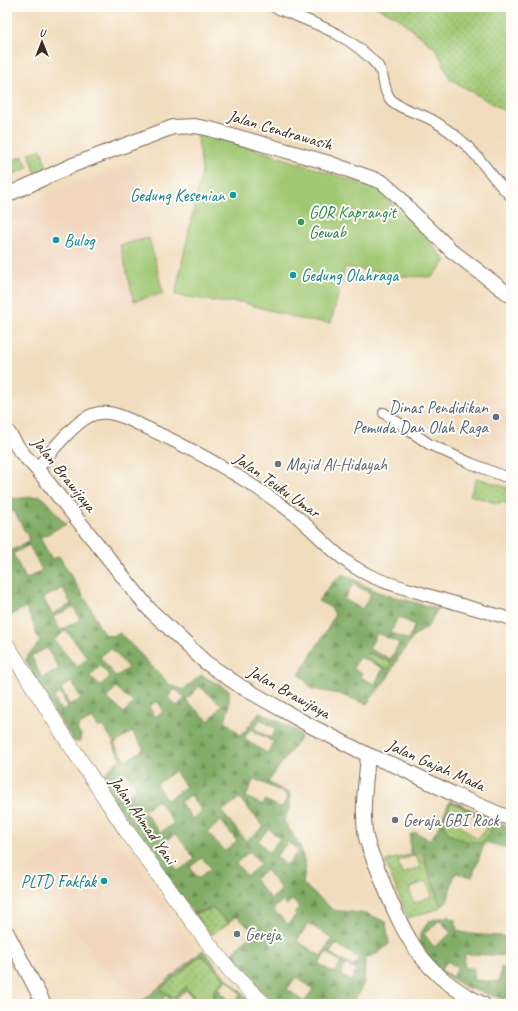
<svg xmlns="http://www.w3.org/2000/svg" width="518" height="1011" font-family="Caveat,sans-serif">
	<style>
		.built { fill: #f1d5bd }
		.grass { fill: url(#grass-dots); stroke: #6e7948; fill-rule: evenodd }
		.forest { fill: url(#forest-firs); stroke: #5e6b42; fill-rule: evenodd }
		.pitch { fill: #a0c873; stroke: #6e7948 }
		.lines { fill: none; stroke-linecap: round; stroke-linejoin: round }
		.minor-casing { stroke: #7b6956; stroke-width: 12 }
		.tertiary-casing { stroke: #7b6956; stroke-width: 14 }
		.secondary-casing { stroke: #7b6956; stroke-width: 16 }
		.primary-casing { stroke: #7b6956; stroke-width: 16 }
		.minor { stroke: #fff; stroke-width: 10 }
		.tertiary { stroke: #fff; stroke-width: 12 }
		.secondary { stroke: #fff; stroke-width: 14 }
		.primary { stroke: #fff; stroke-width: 15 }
		.culture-dot { fill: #0f9aa8; stroke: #fdfcf7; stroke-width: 1.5 }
		.leisure-dot { fill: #2e9e5b; stroke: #fdfcf7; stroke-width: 1.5 }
		.service-dot { fill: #5c6f8a; stroke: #fdfcf7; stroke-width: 1.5 }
		.worship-dot { fill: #6b7280; stroke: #fdfcf7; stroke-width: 1.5 }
		.labels { text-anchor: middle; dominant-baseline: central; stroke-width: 4; stroke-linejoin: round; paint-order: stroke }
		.street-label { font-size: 17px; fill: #3b2a1e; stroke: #fdfcf7 }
		.culture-label { font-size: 17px; fill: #0d838f; stroke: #fdfcf7; text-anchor: end }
		.leisure-label { font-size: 17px; fill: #27864d; stroke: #fdfcf7; text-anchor: start }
		.service-label { font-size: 17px; fill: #4e5e75; stroke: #fdfcf7; text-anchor: end }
		.worship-label { font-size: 17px; fill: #5b616d; stroke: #fdfcf7; text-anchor: start }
	</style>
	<defs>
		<pattern id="grass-dots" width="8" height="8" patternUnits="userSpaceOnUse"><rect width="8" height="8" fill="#a0c873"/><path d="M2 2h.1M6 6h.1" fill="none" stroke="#84a35e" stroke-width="1.8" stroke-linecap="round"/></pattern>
		<pattern id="forest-firs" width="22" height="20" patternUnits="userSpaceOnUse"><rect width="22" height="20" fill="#80ac65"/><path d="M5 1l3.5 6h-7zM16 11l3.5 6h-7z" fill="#6a8c53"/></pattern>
	</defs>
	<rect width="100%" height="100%" fill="#fdfcf7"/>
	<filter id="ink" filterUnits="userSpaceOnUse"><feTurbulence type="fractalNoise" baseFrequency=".025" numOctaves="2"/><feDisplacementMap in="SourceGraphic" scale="8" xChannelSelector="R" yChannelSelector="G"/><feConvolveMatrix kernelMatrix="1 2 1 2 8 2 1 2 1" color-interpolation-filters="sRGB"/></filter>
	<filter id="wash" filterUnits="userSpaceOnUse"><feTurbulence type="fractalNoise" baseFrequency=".012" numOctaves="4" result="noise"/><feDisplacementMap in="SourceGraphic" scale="16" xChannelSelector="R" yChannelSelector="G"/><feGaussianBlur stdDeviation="0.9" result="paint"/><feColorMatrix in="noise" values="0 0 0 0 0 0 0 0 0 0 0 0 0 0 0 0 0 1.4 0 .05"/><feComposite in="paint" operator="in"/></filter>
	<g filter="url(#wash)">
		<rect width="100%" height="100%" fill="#f1ddbd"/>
		<!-- built -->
		<path class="built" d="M 133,162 L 147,210 L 165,297 L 113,311 L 32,318 L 7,314 L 7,210 Z
			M 489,394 L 511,401 L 511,471 L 470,457 L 475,443 L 476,427 Z
			M 108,830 L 140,868 L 179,925 L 195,951 L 192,959 L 140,1002 L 100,963 L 86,943 L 64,919 L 20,881 L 36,861 L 82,833 Z"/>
		<!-- grass -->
		<path class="grass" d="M 376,7 L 511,7 L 511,115 L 450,79 L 437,50 L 395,16 Z
			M 41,149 L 47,168 L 35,172 L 29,153 Z
			M 23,156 L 28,168 L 11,175 L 7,162 Z
			M 477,478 L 511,489 L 511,502 L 495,503 L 470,495 Z
			M 368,653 L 391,662 L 390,667 L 386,669 L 367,658 L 366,656 Z
			M 451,802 C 467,809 480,814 492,827 L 490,833 L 481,843 C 469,842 446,839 444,823 C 444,818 449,808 451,802 ZM 469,811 L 488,826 L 477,839 L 459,824 Z
			M 421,852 L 441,908 L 408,918 L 385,861 ZM 416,855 L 420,867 L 402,874 L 398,861 ZM 427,881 L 432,896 L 414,903 L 409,888 Z
			M 213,909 L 225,920 L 230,922 L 211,935 L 194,914 Z
			M 202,955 L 224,978 L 214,990 L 213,1002 L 198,1001 L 185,988 L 174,997 L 161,991 L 163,987 Z"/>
		<!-- forest -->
		<path class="forest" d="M 7,492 L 13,499 L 41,496 L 66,524 L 40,538 L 52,559 L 59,556 L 93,612 L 97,622 L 104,634 L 112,636 L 120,633 L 170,685 L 183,690 L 201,675 L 229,690 L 229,708 L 225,720 L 241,736 L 260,712 L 297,731 L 301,737 L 268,782 L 290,794 L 289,809 L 284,821 L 300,846 L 306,867 L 303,884 L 333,910 L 368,914 L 386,922 L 389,944 L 378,953 L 365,959 L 364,982 L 353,1004 L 275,1004 L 243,973 L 230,956 L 253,932 L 237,916 L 230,921 L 225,919 L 213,908 L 193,913 L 107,789 L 101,777 L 121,758 L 113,745 L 113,741 L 102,726 L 99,728 L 92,718 L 79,725 L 77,730 L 81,735 L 80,741 L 74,742 L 39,688 L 26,660 L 28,655 L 40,642 L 35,632 L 36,630 L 26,607 L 7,617 L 7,559 L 9,555 L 7,552 L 7,545 L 10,551 L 30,541 L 14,511 L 7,515 ZM 29,545 L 42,570 L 26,579 L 13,554 ZM 63,588 L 71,604 L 52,614 L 43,598 ZM 74,607 L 80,620 L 60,630 L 53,617 ZM 66,630 L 88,658 L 77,667 L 54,640 ZM 47,648 L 59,669 L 42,678 L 31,656 ZM 111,648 L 128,668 L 116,677 L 100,657 ZM 100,666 L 110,676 L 100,686 L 90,676 ZM 72,682 L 81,699 L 69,705 L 61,688 ZM 199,686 L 222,705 L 209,721 L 186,701 ZM 116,687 L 133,703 L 124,713 L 107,698 ZM 175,689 L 185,698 L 177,706 L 168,697 ZM 61,693 L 68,707 L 61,711 L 54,697 ZM 157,701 L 164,711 L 155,717 L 149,706 ZM 260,719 L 276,729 L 271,738 L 255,729 ZM 250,729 L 274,742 L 267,753 L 244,739 ZM 132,732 L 144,749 L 126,761 L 114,744 ZM 125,771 L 137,788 L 126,796 L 114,780 ZM 175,771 L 186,787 L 167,800 L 156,785 ZM 254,779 L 288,795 L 282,808 L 265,800 L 263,805 L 246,797 ZM 190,795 L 202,811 L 192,819 L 180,802 ZM 239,798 L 264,827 L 246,841 L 222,812 ZM 158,800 L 174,823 L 160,833 L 143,810 ZM 221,821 L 237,841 L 224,851 L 208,832 ZM 269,829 L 280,839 L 269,852 L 258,841 ZM 176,834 L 195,859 L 178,871 L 159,846 ZM 288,842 L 299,851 L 286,865 L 276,856 ZM 250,851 L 261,864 L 247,876 L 236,863 ZM 202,858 L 211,868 L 198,878 L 190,867 ZM 266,870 L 282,890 L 271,899 L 254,879 ZM 292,900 L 299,907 L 294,913 L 296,915 L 288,924 L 273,910 L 282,901 L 286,905 ZM 308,923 L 332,939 L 321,956 L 297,941 ZM 336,944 L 359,958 L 353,967 L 330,953 ZM 326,952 L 341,962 L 334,973 L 319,964 ZM 346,964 L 357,971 L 351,981 L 340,974 ZM 296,977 L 313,989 L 304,1002 L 287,989 Z
			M 343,574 L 378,592 L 438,609 L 426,629 L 415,635 L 398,658 L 388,677 L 367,704 L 339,694 L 312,689 L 299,674 L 327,630 L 335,614 L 330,607 L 318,601 L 332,583 ZM 353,584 L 371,594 L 362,609 L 344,599 ZM 398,617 L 415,625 L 408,640 L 391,632 ZM 377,633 L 399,643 L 391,659 L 369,649 ZM 369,653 L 391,662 L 390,667 L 386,669 L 367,658 L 366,655 ZM 359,657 L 383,668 L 375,684 L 360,677 L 362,673 L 353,669 Z
			M 450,800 L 511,828 L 511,849 L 485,842 L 472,877 L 455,873 L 447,902 L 441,907 L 422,850 L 410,853 L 410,835 L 415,832 L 430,840 L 437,830 ZM 451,802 C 467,809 480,814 492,827 L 490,833 L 481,843 C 469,842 446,839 444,823 C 444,818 449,808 451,802 Z
			M 447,916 L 455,920 L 457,930 C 473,938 494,933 511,938 L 511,996 L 503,999 L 463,986 L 440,971 L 419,945 L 420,934 L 429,921 ZM 440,920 L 451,933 L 434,947 L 424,934 ZM 465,954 L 508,956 L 508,968 L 501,967 L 499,982 L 473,980 L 474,968 L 464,968 ZM 447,961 L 458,968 L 452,977 L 441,970 Z
			M 203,950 L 222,973 L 253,1004 L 198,1004 L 186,990 L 171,1002 L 166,996 L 157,1004 L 139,1004 ZM 201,955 L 224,978 L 214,990 L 213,1002 L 198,1001 L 185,987 L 174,997 L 161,990 L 163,987 ZM 227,980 L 241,994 L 232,1003 L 218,989 Z"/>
		<!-- pitch -->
		<path class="pitch" d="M 197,131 C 260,150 323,172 386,191 L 389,201 L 423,234 L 446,261 L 432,277 L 403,276 L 345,267 L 331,323 L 300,319 L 241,302 L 220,302 L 175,295 L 202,171 Z
			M 149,238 L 163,293 L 134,301 L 120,245 Z"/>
	</g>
	<g filter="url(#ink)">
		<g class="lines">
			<defs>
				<path id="minor" d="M 274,7 C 311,22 350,34 377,65 C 386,75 382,92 392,101 C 403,110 412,111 424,116 C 436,121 448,130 458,138 C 479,154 492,179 511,196
					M 384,413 L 429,444 L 470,463 L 511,479"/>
				<path id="tertiary" d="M 37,469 C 49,454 77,418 95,414 C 113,409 131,421 147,428 C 199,452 249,480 295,515 C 316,532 333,554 356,568 C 378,582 402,587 427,595 C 455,603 483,611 511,619"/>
				<path id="secondary" d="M 7,195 L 73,165 L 173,127 L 195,126 L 210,129 L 329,163 L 382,182 L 398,196 L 411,211 L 452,251 L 511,296
					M 7,431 L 21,452 L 37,469 L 149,609 L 205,662 L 240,686 L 309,725 L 368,755 L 399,767 L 455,795 L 511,819
					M 368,755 C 366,781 361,810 366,837 C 369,851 377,866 382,880 C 404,937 424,977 483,1004
					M 7,933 L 44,1004"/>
				<path id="primary" d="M 7,645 L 65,737 L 126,830 L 205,939 L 233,974 L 264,1004"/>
			</defs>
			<!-- minor casing -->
			<use href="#minor" class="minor-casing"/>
			<!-- tertiary casing -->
			<use href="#tertiary" class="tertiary-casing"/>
			<!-- secondary casing -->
			<use href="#secondary" class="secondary-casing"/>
			<!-- primary casing -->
			<use href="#primary" class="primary-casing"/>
			<!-- minor -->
			<use href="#minor" class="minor"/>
			<!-- tertiary -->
			<use href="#tertiary" class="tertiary"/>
			<!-- secondary -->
			<use href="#secondary" class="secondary"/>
			<!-- primary -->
			<use href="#primary" class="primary"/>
		</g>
	</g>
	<!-- markers -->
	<g class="culture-dot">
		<circle cx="233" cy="195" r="4"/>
		<circle cx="56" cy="240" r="4"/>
		<circle cx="293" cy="275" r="4"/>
		<circle cx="104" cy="881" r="4"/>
	</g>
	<circle class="leisure-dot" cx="301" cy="222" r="4"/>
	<circle class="service-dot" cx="496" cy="417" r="4"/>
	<g class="worship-dot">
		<circle cx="278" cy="464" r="4"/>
		<circle cx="395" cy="820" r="4"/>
		<circle cx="237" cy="934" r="4"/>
	</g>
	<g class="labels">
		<!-- street labels -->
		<g class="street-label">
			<text transform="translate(280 130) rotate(16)">Jalan Cendrawasih</text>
			<text transform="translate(64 474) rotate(51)">Jalan Brawijaya</text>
			<text transform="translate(277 485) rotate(35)">Jalan Teuku Umar</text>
			<text transform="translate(289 692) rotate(29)">Jalan Brawijaya</text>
			<text transform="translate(436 765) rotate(24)">Jalan Gajah Mada</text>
			<text transform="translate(143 820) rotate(55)">Jalan Ahmad Yani</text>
		</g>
		<!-- culture labels -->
		<g class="culture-label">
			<text x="225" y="195">Gedung Kesenian</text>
			<text x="64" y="240" text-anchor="start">Bulog</text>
			<text x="301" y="275" text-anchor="start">Gedung Olahraga</text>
			<text x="96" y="881">PLTD Fakfak</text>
		</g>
		<!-- leisure labels -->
		<g class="leisure-label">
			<text x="309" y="212">GOR Kaprangit<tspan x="309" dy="20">Gewab</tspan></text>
		</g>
		<!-- service labels -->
		<g class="service-label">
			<text x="488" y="407">Dinas Pendidikan<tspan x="488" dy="20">Pemuda Dan Olah Raga</tspan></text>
		</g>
		<!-- worship labels -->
		<g class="worship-label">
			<text x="286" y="464">Majid Al-Hidayah</text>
			<text x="403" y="820">Geraja GBI Rock</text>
			<text x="245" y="934">Gereja</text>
		</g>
	</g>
	<!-- margin -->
	<rect width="518" height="1011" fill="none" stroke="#fdfcf7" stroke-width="24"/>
	<!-- north arrow -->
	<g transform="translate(42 42)" stroke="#fdfcf7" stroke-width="3" paint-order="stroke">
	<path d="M0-3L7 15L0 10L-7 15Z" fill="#3b2a1e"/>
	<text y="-6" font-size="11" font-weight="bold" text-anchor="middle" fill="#3b2a1e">U</text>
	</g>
</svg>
